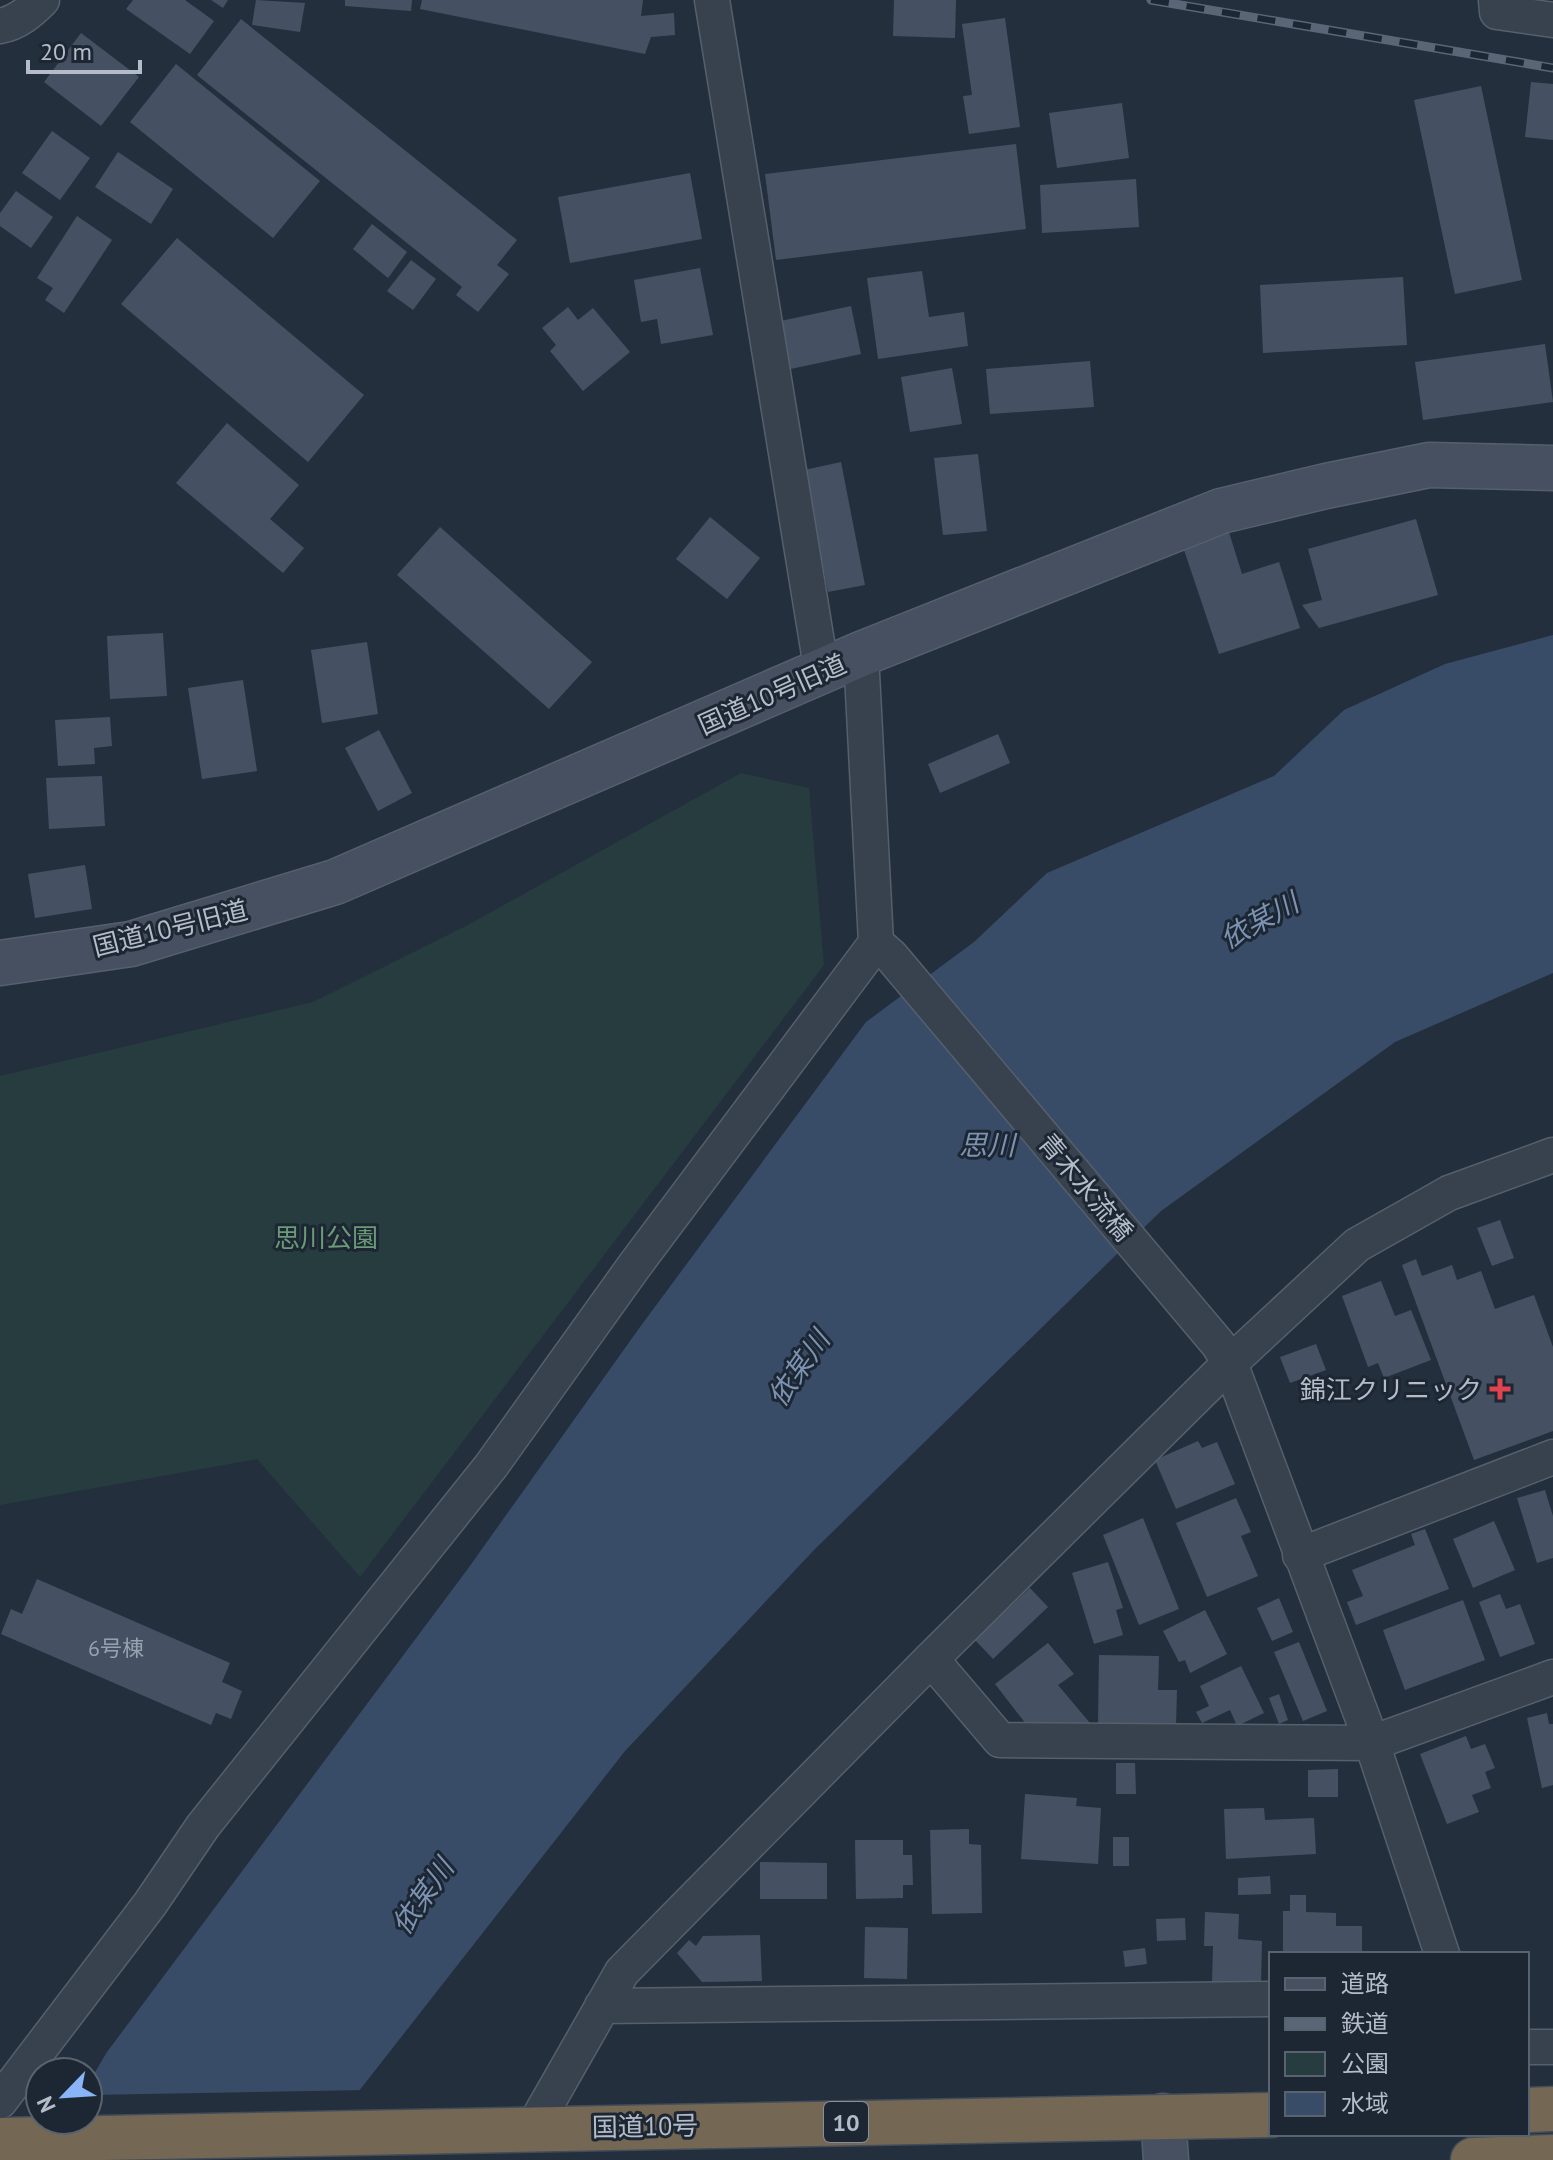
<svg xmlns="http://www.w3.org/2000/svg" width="1553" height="2160" font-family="'PT Sans','Noto Sans JP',sans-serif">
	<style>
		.green { fill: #263c3f }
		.water { fill: #394c67 }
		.pier { fill: #242f3e }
		.building { fill: #455162 }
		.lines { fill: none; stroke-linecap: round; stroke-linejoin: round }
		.street-casing { stroke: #565f6c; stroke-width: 37 }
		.secondary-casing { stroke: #565f6c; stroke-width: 47 }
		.highway-casing { stroke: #434c59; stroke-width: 47 }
		.street { stroke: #38414e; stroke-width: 34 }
		.secondary { stroke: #465061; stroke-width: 44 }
		.highway { stroke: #746855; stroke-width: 44 }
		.rail-casing { stroke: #5a6575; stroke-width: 9 }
		.rail { stroke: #1d2633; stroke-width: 6; stroke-dasharray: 18; stroke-linecap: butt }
		.health-dot { fill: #e0444e; stroke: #1d2633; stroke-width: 3 }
		.labels { text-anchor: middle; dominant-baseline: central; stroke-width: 6; stroke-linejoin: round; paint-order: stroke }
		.number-label { font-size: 22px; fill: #98a1af }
		.shield { fill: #1d2633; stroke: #878f9c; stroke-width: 2 }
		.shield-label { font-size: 24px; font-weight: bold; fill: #b4bcc9 }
		.street-label { font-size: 26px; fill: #b4bcc9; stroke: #1d2633 }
		.park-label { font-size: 26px; fill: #6b9a76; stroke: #1d2633 }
		.poi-label { font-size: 26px; fill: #b4bcc9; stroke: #1d2633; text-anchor: end }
		.water-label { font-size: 28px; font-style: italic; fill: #7c92b1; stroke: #1d2633 }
	</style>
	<rect width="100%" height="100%" fill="#242f3e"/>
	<!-- green -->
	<path class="green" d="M 741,773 L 809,788 L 824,965 L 360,1577 L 257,1459 L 0,1505 L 0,1076 L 313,1002 L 468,925 Z"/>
	<!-- water -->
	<path class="water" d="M 1553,635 L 1553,973 L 1395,1042 L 1161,1211 L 814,1550 L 625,1751 L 312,2151 L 88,2120 L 88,2084 L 107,2052 L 467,1570 L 640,1327 L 866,1022 L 974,942 L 1047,873 L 1274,776 L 1344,710 L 1445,664 Z"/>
	<!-- pier -->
	<path class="pier" d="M 365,2090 L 311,2160 L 39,2160 L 88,2120 L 88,2095 Z"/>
	<!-- building -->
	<path class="building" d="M 133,0 L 185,0 L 214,21 L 190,54 L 126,9 Z
		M 211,0 L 228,0 L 223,8 Z
		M 256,0 L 305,3 L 300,32 L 252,25 Z
		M 345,0 L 412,0 L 411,11 L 345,6 Z
		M 422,0 L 643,0 L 641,16 L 674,13 L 675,35 L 651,37 L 645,54 L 420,9 Z
		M 894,0 L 956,0 L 955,38 L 893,36 Z
		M 1005,18 L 1020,127 L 969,134 L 963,96 L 972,95 L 962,24 Z
		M 241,19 L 517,240 L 497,265 L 509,274 L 478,312 L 456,295 L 462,287 L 197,75 Z
		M 81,33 L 139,77 L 101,126 L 44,82 Z
		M 176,64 L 320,181 L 273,238 L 130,122 Z
		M 1531,82 L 1553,84 L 1553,140 L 1525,137 Z
		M 1481,86 L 1522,280 L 1455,294 L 1414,100 Z
		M 1122,103 L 1129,158 L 1057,168 L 1049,113 Z
		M 52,131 L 90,158 L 60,200 L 22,173 Z
		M 1016,144 L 1026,229 L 776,260 L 765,174 Z
		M 118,152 L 173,189 L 151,224 L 95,187 Z
		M 690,173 L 702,239 L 570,263 L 558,197 Z
		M 1136,179 L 1139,227 L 1042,233 L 1040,185 Z
		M 16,191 L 53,217 L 31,248 L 0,226 L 0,213 Z
		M 77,216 L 112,240 L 64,313 L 45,300 L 53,288 L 37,278 Z
		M 372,224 L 407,252 L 388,278 L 353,249 Z
		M 177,238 L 364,395 L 308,462 L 121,304 Z
		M 411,260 L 436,279 L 413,310 L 387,291 Z
		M 700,268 L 713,335 L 661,344 L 657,319 L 641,322 L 634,280 Z
		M 922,271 L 929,317 L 964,312 L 968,346 L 878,359 L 867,278 Z
		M 1403,277 L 1407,345 L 1263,353 L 1260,285 Z
		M 851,306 L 861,354 L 786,370 L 776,322 Z
		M 568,307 L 578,320 L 593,308 L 630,352 L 583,391 L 550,351 L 556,345 L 542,328 Z
		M 1545,344 L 1553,402 L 1423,420 L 1415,362 Z
		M 1090,361 L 1094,407 L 990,414 L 986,369 Z
		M 952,368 L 962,424 L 910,432 L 901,377 Z
		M 227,423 L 299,485 L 270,519 L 304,548 L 283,573 L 176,483 Z
		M 978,454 L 987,531 L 943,535 L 934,458 Z
		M 841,462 L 865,585 L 828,592 L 804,470 Z
		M 710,517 L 760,558 L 727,599 L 676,559 Z
		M 1416,519 L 1438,595 L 1319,628 L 1302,605 L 1322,600 L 1308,549 Z
		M 440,527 L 592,662 L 549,709 L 397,575 Z
		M 1228,529 L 1242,574 L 1279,562 L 1300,628 L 1219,654 L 1182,544 Z
		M 163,633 L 167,696 L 110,699 L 107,636 Z
		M 367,642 L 378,714 L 322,723 L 311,650 Z
		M 243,680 L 257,771 L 202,779 L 188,688 Z
		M 110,717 L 112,746 L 94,748 L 95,764 L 58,766 L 55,720 Z
		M 379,730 L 412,793 L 378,811 L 345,748 Z
		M 998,734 L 1010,763 L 940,793 L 928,764 Z
		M 102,776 L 105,826 L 49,829 L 46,778 Z
		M 85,865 L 92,909 L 35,918 L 28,874 Z
		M 1500,1220 L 1514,1258 L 1492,1266 L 1477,1228 Z
		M 1416,1259 L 1422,1276 L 1452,1265 L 1457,1280 L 1481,1271 L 1495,1309 L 1534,1295 L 1553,1347 L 1553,1431 L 1474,1460 L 1402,1265 Z
		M 1381,1281 L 1395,1316 L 1411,1310 L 1431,1360 L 1384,1378 L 1378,1363 L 1368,1367 L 1342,1296 Z
		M 1316,1344 L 1326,1370 L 1290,1383 L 1280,1357 Z
		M 1198,1441 L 1202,1448 L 1217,1442 L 1235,1484 L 1176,1509 L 1155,1460 Z
		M 1545,1490 L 1553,1516 L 1553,1558 L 1537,1563 L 1517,1498 Z
		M 1236,1498 L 1251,1532 L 1241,1536 L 1258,1576 L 1207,1597 L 1176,1523 Z
		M 1143,1518 L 1179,1609 L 1139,1625 L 1103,1535 Z
		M 1494,1521 L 1515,1570 L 1473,1588 L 1453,1539 Z
		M 1425,1529 L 1449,1589 L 1356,1625 L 1347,1602 L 1363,1596 L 1352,1570 L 1415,1545 L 1411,1534 Z
		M 1108,1562 L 1123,1608 L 1116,1610 L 1123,1635 L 1094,1644 L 1072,1573 Z
		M 37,1579 L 230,1663 L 222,1682 L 242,1691 L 231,1719 L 216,1713 L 211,1725 L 1,1634 L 11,1609 L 22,1614 Z
		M 1030,1588 L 1048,1607 L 993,1659 L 975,1640 Z
		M 1500,1594 L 1506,1609 L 1520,1604 L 1535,1644 L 1500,1657 L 1479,1602 Z
		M 1279,1598 L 1293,1632 L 1272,1641 L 1257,1608 Z
		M 1463,1600 L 1485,1660 L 1405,1690 L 1383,1630 Z
		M 1205,1610 L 1227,1654 L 1190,1673 L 1185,1660 L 1179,1662 L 1163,1631 Z
		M 1299,1642 L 1327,1711 L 1303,1721 L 1274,1652 Z
		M 1048,1643 L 1074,1674 L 1058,1685 L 1090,1723 L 1026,1724 L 995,1684 Z
		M 1099,1655 L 1159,1656 L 1158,1690 L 1177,1690 L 1176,1725 L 1098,1723 Z
		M 1241,1666 L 1264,1713 L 1237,1726 L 1230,1710 L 1202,1723 L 1196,1712 L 1209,1706 L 1200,1686 Z
		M 1279,1694 L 1288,1720 L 1279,1724 L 1269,1698 Z
		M 1547,1713 L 1549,1724 L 1553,1724 L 1553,1785 L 1542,1788 L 1527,1718 Z
		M 1466,1736 L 1471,1749 L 1485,1744 L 1495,1768 L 1485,1772 L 1491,1788 L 1472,1795 L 1479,1812 L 1447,1824 L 1420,1754 Z
		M 1116,1763 L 1135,1763 L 1136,1794 L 1116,1794 Z
		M 1338,1769 L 1338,1797 L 1308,1797 L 1308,1770 Z
		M 1025,1794 L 1077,1798 L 1076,1806 L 1101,1808 L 1098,1864 L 1021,1859 Z
		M 1264,1808 L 1265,1820 L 1314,1818 L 1316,1854 L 1226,1859 L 1224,1809 Z
		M 969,1829 L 969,1844 L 981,1845 L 982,1913 L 932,1914 L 930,1830 Z
		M 1113,1837 L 1129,1837 L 1129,1866 L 1113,1866 Z
		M 855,1840 L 903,1840 L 903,1855 L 912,1855 L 913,1885 L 903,1885 L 903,1898 L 856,1899 Z
		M 760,1862 L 827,1863 L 827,1899 L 760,1899 Z
		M 1270,1876 L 1271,1894 L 1238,1895 L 1238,1878 Z
		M 1290,1895 L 1306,1895 L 1306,1912 L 1336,1913 L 1336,1926 L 1362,1926 L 1362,1954 L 1283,1954 L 1283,1911 L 1290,1911 Z
		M 1205,1912 L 1239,1914 L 1238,1939 L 1262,1941 L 1261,1985 L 1212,1983 L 1213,1946 L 1204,1946 Z
		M 1185,1918 L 1186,1940 L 1157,1941 L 1156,1919 Z
		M 865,1927 L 908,1928 L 907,1979 L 864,1978 Z
		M 760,1935 L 762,1981 L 702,1982 L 677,1953 L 689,1940 L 696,1946 L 703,1936 Z
		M 1145,1948 L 1147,1964 L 1125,1967 L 1123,1951 Z"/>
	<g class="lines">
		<defs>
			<path id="street" d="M 712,0 L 822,673
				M 1496,0 L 1497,12 L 1553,20
				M 0,26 C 17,23 30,12 42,0
				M 861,654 L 876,943 L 891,956 L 1218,1344 L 1230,1363 L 1372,1743 L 1442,1954
				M 1300,1555 L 1553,1457
				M 931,1659 L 1000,1740 L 1372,1743 L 1553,1677
				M 602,2006 L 1271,1999
				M 1527,2047 L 1553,2047
				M 0,2101 L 150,1904 L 203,1826 L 491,1466 L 635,1265 L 876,943
				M 533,2128 L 622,1972 L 931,1659 L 1230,1363 L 1357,1245 L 1449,1193 L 1553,1155"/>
			<path id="secondary" d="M 0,963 L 131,944 L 335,882 L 861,654 L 1221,511 L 1326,486 L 1429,465 L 1553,468
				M 1163,2116 L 1166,2160"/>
			<path id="highway" d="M 1527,2110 L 1553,2109
				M 0,2140 L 1271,2115
				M 1473,2160 L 1553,2157"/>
		</defs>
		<!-- street casing -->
		<use href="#street" class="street-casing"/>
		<!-- secondary casing -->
		<use href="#secondary" class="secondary-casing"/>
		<!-- highway casing -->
		<use href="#highway" class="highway-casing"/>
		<!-- street -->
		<use href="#street" class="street"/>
		<!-- secondary -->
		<use href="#secondary" class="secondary"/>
		<!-- highway -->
		<use href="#highway" class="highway"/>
		<defs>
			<path id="rail" d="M 1151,0 L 1553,68"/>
		</defs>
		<!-- rail casing -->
		<use href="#rail" class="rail-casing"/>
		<!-- rail -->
		<use href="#rail" class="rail"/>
	</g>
	<!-- markers -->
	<path class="health-dot" d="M1496 1377h8v8h8v8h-8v8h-8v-8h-8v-8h8z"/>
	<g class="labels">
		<!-- number labels -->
		<g class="number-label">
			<text x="116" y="1648">6号棟</text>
		</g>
		<!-- shield labels -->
		<rect class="shield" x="824" y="2102" width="44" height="40" rx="6"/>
		<g class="shield-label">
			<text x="846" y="2122">10</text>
		</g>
		<!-- street labels -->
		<g class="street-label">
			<text transform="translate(772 694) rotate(-24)">国道10号旧道</text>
			<text transform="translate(170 928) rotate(-14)">国道10号旧道</text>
			<text transform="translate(1086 1187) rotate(50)">青木水流橋</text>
			<text transform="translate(645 2126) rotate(-1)">国道10号</text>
		</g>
		<!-- park labels -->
		<g class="park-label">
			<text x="326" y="1237">思川公園</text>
		</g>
		<!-- poi labels -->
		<g class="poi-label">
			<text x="1482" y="1389">錦江クリニック</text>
		</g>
		<!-- water labels -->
		<g class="water-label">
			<text transform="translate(1259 920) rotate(-29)">依某川</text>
			<text x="987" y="1144">思川</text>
			<text transform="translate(798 1368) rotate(-55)">依某川</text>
			<text transform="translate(422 1896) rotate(-55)">依某川</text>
		</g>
	</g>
	<!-- legend -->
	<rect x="1269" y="1952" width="260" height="184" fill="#1d2633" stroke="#59626f" stroke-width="2"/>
	<rect x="1285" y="1978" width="40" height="12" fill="#465061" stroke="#59626f" stroke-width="2"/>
	<text x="1341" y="1992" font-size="24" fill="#b4bcc9">道路</text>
	<rect x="1285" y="2018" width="40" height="12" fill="#5a6575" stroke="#59626f" stroke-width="2"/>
	<text x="1341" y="2032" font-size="24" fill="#b4bcc9">鉄道</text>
	<rect x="1285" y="2052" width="40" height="24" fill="#263c3f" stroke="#59626f" stroke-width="2"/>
	<text x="1341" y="2072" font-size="24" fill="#b4bcc9">公園</text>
	<rect x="1285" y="2092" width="40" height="24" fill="#394c67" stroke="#59626f" stroke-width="2"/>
	<text x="1341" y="2112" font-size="24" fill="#b4bcc9">水域</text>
	<!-- north arrow -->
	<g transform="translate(64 2096) rotate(245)"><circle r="38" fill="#1d2633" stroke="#59626f" stroke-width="2"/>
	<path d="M0-6L14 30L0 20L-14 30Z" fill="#8ab4f8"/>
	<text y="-12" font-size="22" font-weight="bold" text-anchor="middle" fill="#b4bcc9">N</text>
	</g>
	<!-- scale -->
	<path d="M28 60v12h112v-12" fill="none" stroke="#b4bcc9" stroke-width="4"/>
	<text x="40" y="60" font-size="24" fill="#b4bcc9" stroke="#1d2633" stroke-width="6" paint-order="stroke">20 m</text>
</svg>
